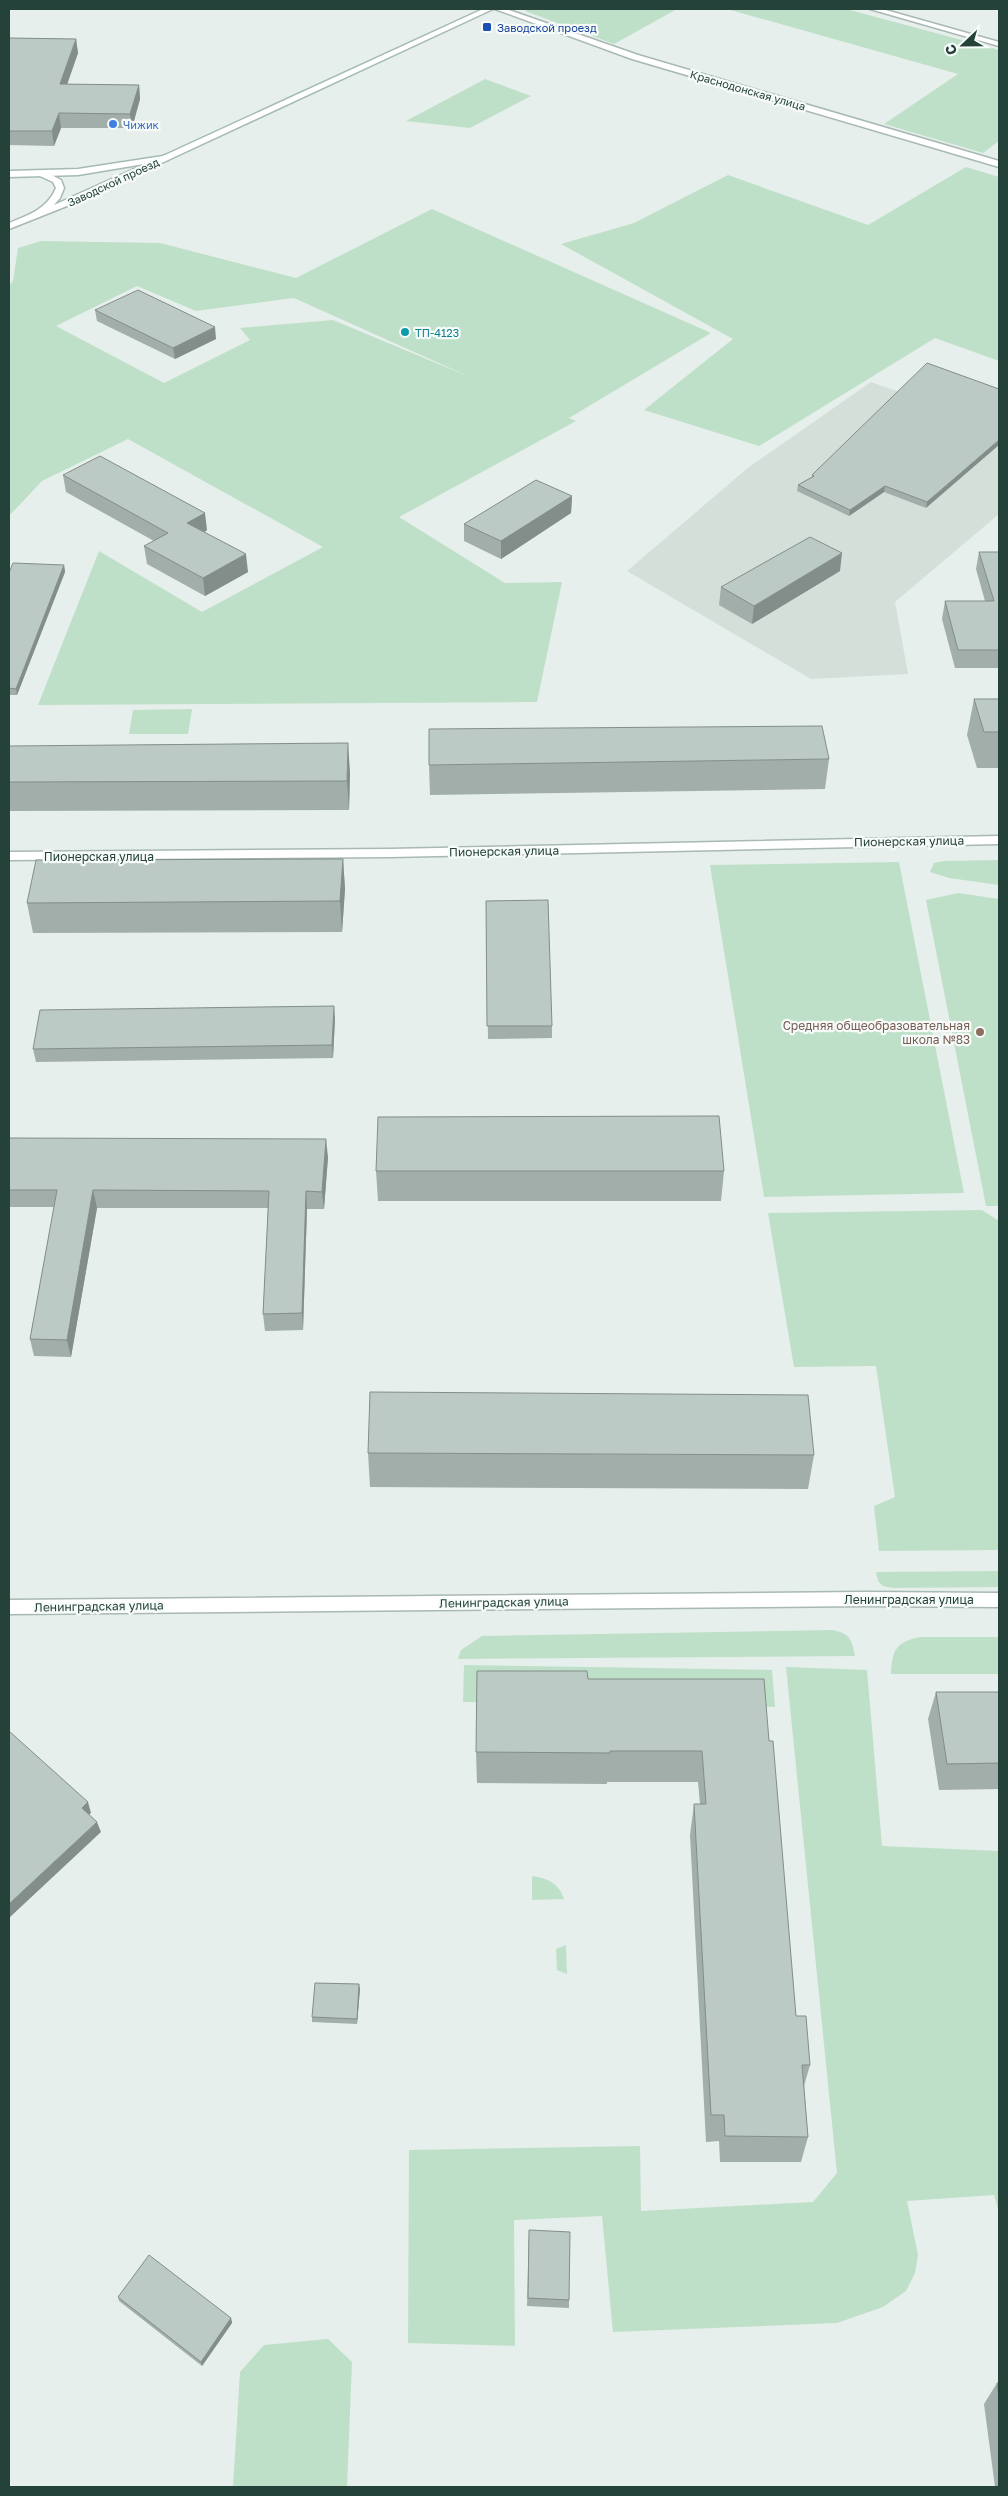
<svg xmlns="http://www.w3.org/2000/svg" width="1008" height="2496" font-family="'Golos Text',sans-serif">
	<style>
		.built { fill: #d4dfda }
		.green { fill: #bfe0c8; fill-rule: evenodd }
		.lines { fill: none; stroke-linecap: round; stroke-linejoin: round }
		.minor-casing { stroke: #a8b8b2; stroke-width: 3 }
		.tertiary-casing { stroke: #a8b8b2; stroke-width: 3 }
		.secondary-casing { stroke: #a4bbb3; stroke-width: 3 }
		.minor { fill: #fff; fill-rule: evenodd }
		.tertiary { fill: #fff; fill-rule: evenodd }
		.secondary { fill: #fff; fill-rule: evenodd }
		.wall { fill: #a1aea9 }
		.shaded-wall { fill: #838d89 }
		.building { fill: #bbcac4; stroke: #838d89 }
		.transit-dot { fill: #1a4fb4; stroke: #f7fbf9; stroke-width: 2 }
		.shop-dot { fill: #3f7fe0; stroke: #f7fbf9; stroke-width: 2 }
		.culture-dot { fill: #0f9aa8; stroke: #f7fbf9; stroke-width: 2 }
		.education-dot { fill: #8d6e63; stroke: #f7fbf9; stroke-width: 2 }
		.labels { text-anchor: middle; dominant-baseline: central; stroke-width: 4.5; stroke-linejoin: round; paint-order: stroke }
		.far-transit-label { font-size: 11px; fill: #164399; stroke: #f7fbf9; text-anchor: start }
		.far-street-label { font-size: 11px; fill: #24423a; stroke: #f7fbf9 }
		.far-shop-label { font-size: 11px; fill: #366cbe; stroke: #f7fbf9; text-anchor: start }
		.far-culture-label { font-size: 11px; fill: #0d838f; stroke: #f7fbf9; text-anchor: start }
		.street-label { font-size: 12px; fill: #24423a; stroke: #f7fbf9 }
		.education-label { font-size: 12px; fill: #785e54; stroke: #f7fbf9; text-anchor: end }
	</style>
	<rect width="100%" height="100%" fill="#e6efeb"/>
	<!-- built -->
	<path class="built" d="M 871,382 L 999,427 L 999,514 L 895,602 L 908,674 L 811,679 L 627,571 L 749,467 Z"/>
	<!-- green -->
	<path class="green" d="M 531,9 L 677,9 L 614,44 L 525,11 Z
		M 727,9 L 846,9 L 999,50 L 999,141 L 983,153 L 884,124 L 958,74 Z
		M 485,79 L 531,96 L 470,128 L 406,121 Z
		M 966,167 L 999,177 L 999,361 L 935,338 L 759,446 L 644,410 L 733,339 L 561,244 L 634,223 L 728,175 L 868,225 Z
		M 432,209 L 711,333 L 569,418 L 576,421 L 399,517 L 505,583 L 562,582 L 537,702 L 38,705 L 99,551 L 202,612 L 323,547 L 128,439 L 42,481 L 9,516 L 9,286 L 13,281 L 18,248 L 41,241 L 160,243 L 296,278 ZM 137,286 L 196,311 L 294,298 L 472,378 L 333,320 L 240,328 L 250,340 L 164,383 L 56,326 Z
		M 192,709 L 188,734 L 129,734 L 133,710 Z
		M 999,860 L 999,885 L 949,878 L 930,872 L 934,863 L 944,861 Z
		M 899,862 L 964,1193 L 764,1197 L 710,865 Z
		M 958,893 L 999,899 L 999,1206 L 986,1206 L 926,900 Z
		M 982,1210 L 999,1221 L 999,1550 L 879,1551 L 874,1506 L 895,1497 L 876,1366 L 794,1367 L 768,1213 Z
		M 999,1571 L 999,1587 L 893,1588 L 883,1586 L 878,1581 L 876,1572 Z
		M 832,1630 C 849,1633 852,1639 855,1656 L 458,1659 L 461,1650 L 482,1636 Z
		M 920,1637 L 999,1637 L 999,1674 L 891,1674 C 892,1650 896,1642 920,1637 Z
		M 464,1665 L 772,1670 L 775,1707 L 463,1702 Z
		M 786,1667 L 867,1670 L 882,1846 L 999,1851 L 999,2213 L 994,2195 L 907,2201 L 918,2255 L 915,2273 L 906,2291 L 883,2307 L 837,2323 L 613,2332 L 602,2216 L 514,2220 L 515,2346 L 408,2343 L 409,2150 L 640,2146 L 641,2211 L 813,2202 L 837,2173 Z
		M 532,1876 C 547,1878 559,1883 564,1899 L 532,1900 Z
		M 566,1945 L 567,1974 L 557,1970 L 556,1949 Z
		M 328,2339 L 352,2362 L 347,2487 L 233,2487 L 240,2372 L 264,2345 Z"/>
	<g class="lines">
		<defs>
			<path id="minor" d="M 495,9 L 506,9 L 638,55 L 999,161 L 999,167 L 632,59 Z
				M 870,9 L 882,9 L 999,42 L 999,46 Z
				M 999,836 L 999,844 L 390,857 L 9,860 L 9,852 L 390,849 Z
				M 865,1592 L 999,1593 L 999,1607 L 865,1606 L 9,1614 L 9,1600 Z"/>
			<path id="tertiary" d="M 165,155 L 169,158 L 168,160 L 82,200 L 9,229 L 9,223 C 29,215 47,209 56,188 L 53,182 L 40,176 L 40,172 L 46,172 L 61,180 L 64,188 L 60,198 L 54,205 Z"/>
			<path id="secondary" d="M 483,9 L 493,9 L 168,160 L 78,175 L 9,177 L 9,171 L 78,169 L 163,156 Z"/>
		</defs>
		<!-- minor casing -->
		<use href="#minor" class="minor-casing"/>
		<!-- tertiary casing -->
		<use href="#tertiary" class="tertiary-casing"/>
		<!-- secondary casing -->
		<use href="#secondary" class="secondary-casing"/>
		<!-- minor -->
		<use href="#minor" class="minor"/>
		<!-- tertiary -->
		<use href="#tertiary" class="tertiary"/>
		<!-- secondary -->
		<use href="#secondary" class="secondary"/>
	</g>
	<!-- wall -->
	<path class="wall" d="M 9,38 L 76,39 L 78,53 L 67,84 L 139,85 L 140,99 L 132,128 L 61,128 L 54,146 L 9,145 Z
		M 95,310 L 216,339 L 175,359 L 97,321 Z
		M 999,389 L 926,508 L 884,492 L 849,516 L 797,491 L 798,485 L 812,477 L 812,475 Z
		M 63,475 L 207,530 L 205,532 L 248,572 L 205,596 L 147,564 L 144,546 L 154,541 L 66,492 Z
		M 572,496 L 571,513 L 501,559 L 464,541 L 464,524 Z
		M 979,552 L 999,552 L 999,668 L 955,668 L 942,619 L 945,601 L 985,601 L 976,569 Z
		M 64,565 L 65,572 L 17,695 L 9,695 L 9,573 Z
		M 840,571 L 752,624 L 719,605 L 721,587 Z
		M 974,699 L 999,699 L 999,768 L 977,768 L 967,735 Z
		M 9,746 L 350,772 L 349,810 L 9,811 Z
		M 829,759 L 825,789 L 430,795 L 429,765 Z
		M 343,859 L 345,889 L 342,932 L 33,933 L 27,903 Z
		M 486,901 L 552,1026 L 552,1038 L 488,1039 Z
		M 335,1018 L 333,1058 L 36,1062 L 33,1049 Z
		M 9,1138 L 328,1157 L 324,1209 L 307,1209 L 303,1330 L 265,1331 L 263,1314 L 268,1208 L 97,1208 L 71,1357 L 34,1356 L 30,1339 L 54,1207 L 9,1207 Z
		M 376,1171 L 724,1171 L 721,1201 L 378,1201 Z
		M 368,1453 L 814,1455 L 808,1489 L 370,1487 Z
		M 588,1679 L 769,1741 L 796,2016 L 810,2065 L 804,2086 L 808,2137 L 801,2162 L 720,2162 L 719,2141 L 706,2142 L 690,1835 L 694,1804 L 700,1804 L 698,1782 L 607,1782 L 607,1784 L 477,1783 L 476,1752 Z
		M 936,1692 L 999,1692 L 999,1789 L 939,1790 L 928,1719 Z
		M 360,1989 L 357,2024 L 312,2022 L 312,2017 Z
		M 529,2230 L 569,2300 L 569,2308 L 527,2306 Z
		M 118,2297 L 231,2318 L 232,2323 L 202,2366 L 119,2301 Z
		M 997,2383 L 999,2383 L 999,2487 L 995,2487 L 984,2404 Z"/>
	<!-- shaded-wall -->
	<path class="shaded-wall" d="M 76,39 L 78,53 L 62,99 L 60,84 Z
		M 139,85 L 140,99 L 132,128 L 130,114 Z
		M 59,113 L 61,128 L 54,146 L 52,131 Z
		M 215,327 L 216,339 L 175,359 L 173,348 Z
		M 999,440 L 999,445 L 926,508 L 927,502 Z
		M 885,486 L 884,492 L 849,516 L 850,510 Z
		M 572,496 L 571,513 L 501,559 L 501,541 Z
		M 205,513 L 207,530 L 190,540 L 187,523 Z
		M 842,553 L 840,571 L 752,624 L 754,606 Z
		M 246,554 L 248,572 L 205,596 L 203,578 Z
		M 64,565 L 65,572 L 17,695 L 16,689 Z
		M 348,743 L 350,772 L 349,810 L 347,781 Z
		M 343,859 L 345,889 L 342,932 L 340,901 Z
		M 334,1006 L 335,1018 L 333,1058 L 332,1045 Z
		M 326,1139 L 328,1157 L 324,1209 L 322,1192 Z
		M 93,1190 L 97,1208 L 71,1357 L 67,1340 Z
		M 306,1191 L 307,1209 L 303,1330 L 302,1313 Z
		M 88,1802 L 91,1813 L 85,1818 L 82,1808 Z
		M 97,1822 L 101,1832 L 9,1918 L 9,1904 Z
		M 359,1984 L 360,1989 L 357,2024 L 357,2019 Z
		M 231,2318 L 232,2323 L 202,2366 L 201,2362 Z"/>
	<!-- building -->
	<path class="building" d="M 9,38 L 76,39 L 60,84 L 139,85 L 130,114 L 59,113 L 52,131 L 9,131 Z
		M 138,290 L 215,327 L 173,348 L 95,310 Z
		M 927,363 L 999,389 L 999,440 L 927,502 L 885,486 L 850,510 L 798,485 L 814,476 L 812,475 Z
		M 100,456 L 205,513 L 187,523 L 246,554 L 203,578 L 144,546 L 168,533 L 63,475 Z
		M 536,480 L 572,496 L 501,541 L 464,524 Z
		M 810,537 L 842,553 L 754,606 L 721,587 Z
		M 979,552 L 999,552 L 999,650 L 958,650 L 945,601 L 994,601 Z
		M 13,563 L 64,565 L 16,689 L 9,688 L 9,573 Z
		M 974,699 L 999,699 L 999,732 L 984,732 Z
		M 822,726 L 829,759 L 429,765 L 429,729 Z
		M 348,743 L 347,781 L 9,782 L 9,746 Z
		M 343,859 L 340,901 L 27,903 L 36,860 Z
		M 548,900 L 552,1026 L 487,1026 L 486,901 Z
		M 334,1006 L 332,1045 L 33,1049 L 40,1010 Z
		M 719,1116 L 724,1171 L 376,1171 L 378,1117 Z
		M 9,1138 L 326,1139 L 322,1192 L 306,1191 L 302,1313 L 263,1314 L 269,1191 L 93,1190 L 67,1340 L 30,1339 L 57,1190 L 9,1190 Z
		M 370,1392 L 808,1395 L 814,1455 L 368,1453 Z
		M 477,1671 L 587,1671 L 588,1679 L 764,1679 L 769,1741 L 773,1741 L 796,2016 L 806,2016 L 810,2065 L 802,2065 L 808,2137 L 725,2136 L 724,2115 L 711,2115 L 694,1804 L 706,1804 L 702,1751 L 610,1751 L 610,1753 L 476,1752 Z
		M 936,1692 L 999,1692 L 999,1763 L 947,1764 Z
		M 9,1731 L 88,1802 L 82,1808 L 97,1822 L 9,1904 Z
		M 315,1983 L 359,1984 L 357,2019 L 312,2017 Z
		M 529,2230 L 570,2232 L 569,2300 L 528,2298 Z
		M 149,2255 L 231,2318 L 201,2362 L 118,2297 Z
		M 997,2383 L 999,2383 L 999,2399 Z"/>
	<!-- markers -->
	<rect class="transit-dot" x="482" y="22" width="10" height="10" rx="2.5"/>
	<circle class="shop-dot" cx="113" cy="124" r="5"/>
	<circle class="culture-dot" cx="405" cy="332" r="5"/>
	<circle class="education-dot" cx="980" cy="1032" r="5"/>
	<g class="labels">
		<!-- far-transit labels -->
		<g class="far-transit-label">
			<text x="497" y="27">Заводской проезд</text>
		</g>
		<!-- far-street labels -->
		<g class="far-street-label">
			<text transform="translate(748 90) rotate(16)">Краснодонская улица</text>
			<text transform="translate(113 182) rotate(-25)">Заводской проезд</text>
		</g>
		<!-- far-shop labels -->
		<g class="far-shop-label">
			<text x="123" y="124">Чижик</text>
		</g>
		<!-- far-culture labels -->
		<g class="far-culture-label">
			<text x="415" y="332">ТП-4123</text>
		</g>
		<!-- street labels -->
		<g class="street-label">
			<text transform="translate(909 841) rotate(-1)">Пионерская улица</text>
			<text transform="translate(504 851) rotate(-1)">Пионерская улица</text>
			<text x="99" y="856">Пионерская улица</text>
			<text x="909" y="1599">Ленинградская улица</text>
			<text transform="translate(504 1602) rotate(-1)">Ленинградская улица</text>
			<text transform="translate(99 1606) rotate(-1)">Ленинградская улица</text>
		</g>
		<!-- education labels -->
		<g class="education-label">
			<text x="970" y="1025">Средняя общеобразовательная<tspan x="970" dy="14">школа №83</tspan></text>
		</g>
	</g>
	<!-- border -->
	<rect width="1008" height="2496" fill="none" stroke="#24423a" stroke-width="20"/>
	<!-- north arrow -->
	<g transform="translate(963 45) rotate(248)" stroke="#f7fbf9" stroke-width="4" paint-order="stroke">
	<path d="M0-4L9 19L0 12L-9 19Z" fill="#24423a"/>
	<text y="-8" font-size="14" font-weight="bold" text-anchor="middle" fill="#24423a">С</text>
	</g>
</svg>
